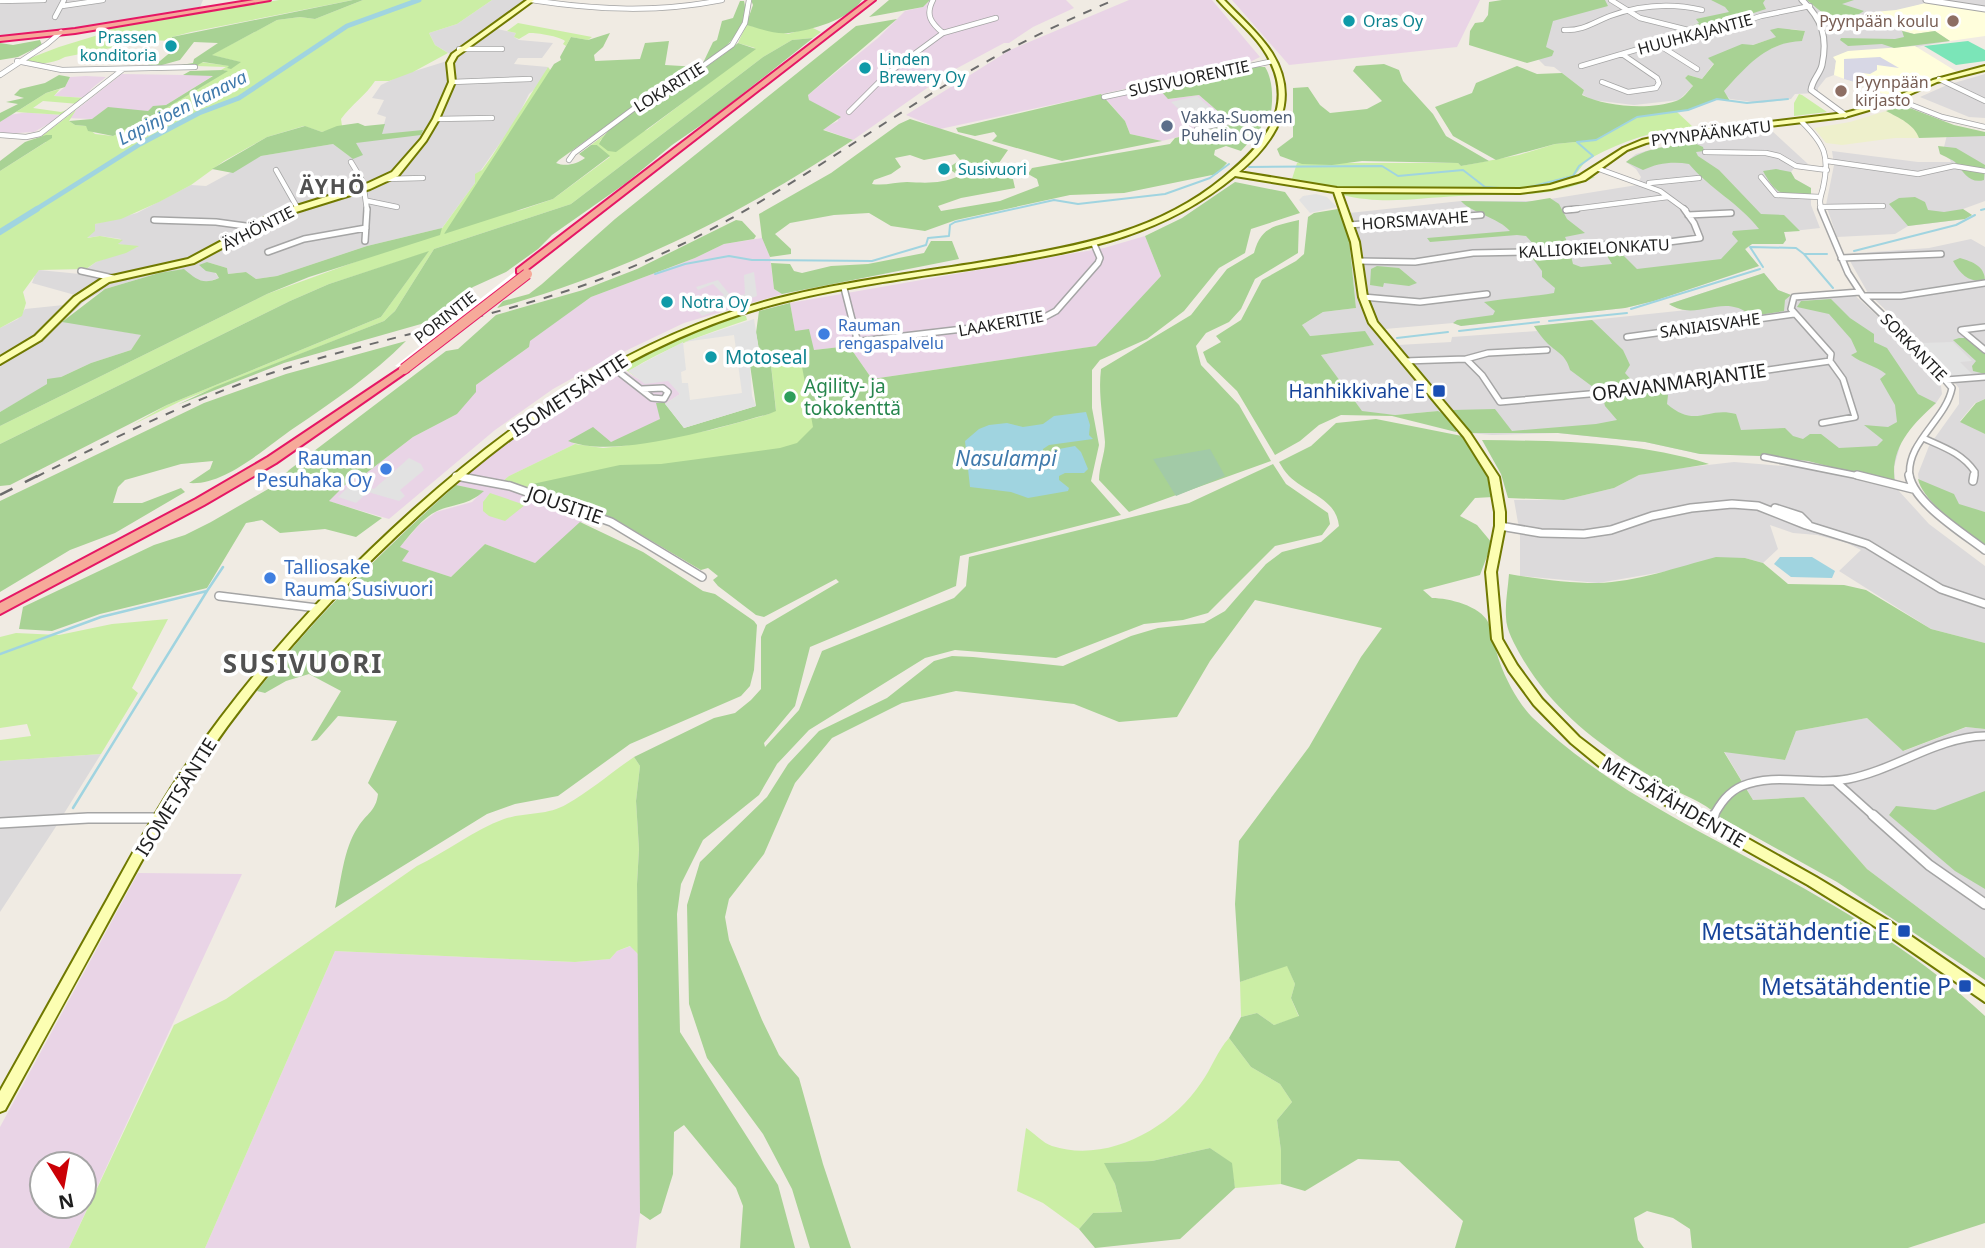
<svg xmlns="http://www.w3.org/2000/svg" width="1985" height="1248" font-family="'Noto Sans',sans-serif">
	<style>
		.residential { fill: #dcdadb }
		.industrial { fill: #e9d4e6; fill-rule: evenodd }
		.education { fill: #fffedc }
		.farmland { fill: #eef0cc }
		.grass { fill: #cbeea5 }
		.forest { fill: #a8d294; fill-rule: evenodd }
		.cemetery { fill: #a2caa7 }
		.pitch { fill: #7be5b8 }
		.parking { fill: #e2e2e2 }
		.plaza { fill: #d7d7e5 }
		.water { fill: #a0d4e0 }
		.pier { fill: #fff }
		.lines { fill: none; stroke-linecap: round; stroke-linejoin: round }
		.stream-far1 { stroke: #a0d4e0; stroke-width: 2 }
		.stream { stroke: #a0d4e0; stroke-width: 2.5 }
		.canal-far1 { stroke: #a0d4e0; stroke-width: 5 }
		.canal { stroke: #a0d4e0; stroke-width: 6 }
		.minor-far3-casing { stroke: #a5a5a5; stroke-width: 6 }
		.minor-far2-casing { stroke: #a5a5a5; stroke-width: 8 }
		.minor-far1-casing { stroke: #a5a5a5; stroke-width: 10 }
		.minor-casing { stroke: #a5a5a5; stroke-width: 12 }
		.tertiary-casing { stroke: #a5a5a5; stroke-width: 7 }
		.secondary-casing { stroke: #707900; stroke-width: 4 }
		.trunk-casing { stroke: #e61764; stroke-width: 4 }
		.minor-far3 { stroke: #fff; stroke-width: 4.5 }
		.minor-far2 { stroke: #fff; stroke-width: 5 }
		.minor-far1 { stroke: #fff; stroke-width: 7 }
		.minor { stroke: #fff; stroke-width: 9 }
		.tertiary { stroke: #fff; stroke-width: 5 }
		.secondary { fill: #fcfeb2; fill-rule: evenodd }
		.trunk { fill: #f6aa9a; fill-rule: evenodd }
		.rail-far1 { stroke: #6c6c6c; stroke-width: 2; stroke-dasharray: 9 9; stroke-linecap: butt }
		.rail { stroke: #6c6c6c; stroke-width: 2.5; stroke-dasharray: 14 14; stroke-linecap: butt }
		.trunk-bridge-casing { stroke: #e61764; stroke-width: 12; stroke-linecap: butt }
		.trunk-bridge { stroke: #f6aa9a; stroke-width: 10 }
		.culture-dot { fill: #0f9aa8; stroke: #fff; stroke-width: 2.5 }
		.education-dot { fill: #8d6e63; stroke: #fff; stroke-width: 2.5 }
		.service-dot { fill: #5c6f8a; stroke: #fff; stroke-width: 2.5 }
		.shop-dot { fill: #3f7fe0; stroke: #fff; stroke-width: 2.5 }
		.transit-dot { fill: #1a4fb4; stroke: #fff; stroke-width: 2.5 }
		.leisure-dot { fill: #2e9e5b; stroke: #fff; stroke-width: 2.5 }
		.labels { text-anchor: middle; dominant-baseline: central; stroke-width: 7; stroke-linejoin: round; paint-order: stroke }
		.far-culture-label { font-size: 16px; fill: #0d838f; stroke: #fff; text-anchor: start }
		.far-education-label { font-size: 16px; fill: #785e54; stroke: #fff; text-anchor: end }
		.far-street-label { font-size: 16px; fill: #1e1e1e; stroke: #fff }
		.far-service-label { font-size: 16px; fill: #4e5e75; stroke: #fff; text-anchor: start }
		.far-shop-label { font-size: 16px; fill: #366cbe; stroke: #fff; text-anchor: start }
		.far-water-label { font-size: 18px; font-style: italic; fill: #407aac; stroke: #fff }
		.culture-label { font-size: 19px; fill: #0d838f; stroke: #fff; text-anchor: start }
		.street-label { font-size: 19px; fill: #1e1e1e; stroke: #fff }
		.leisure-label { font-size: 19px; fill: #27864d; stroke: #fff; text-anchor: start }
		.transit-label { font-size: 19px; fill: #164399; stroke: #fff; text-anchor: end }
		.shop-label { font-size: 19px; fill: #366cbe; stroke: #fff; text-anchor: end }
		.far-district-label { font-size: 21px; font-weight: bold; letter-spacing: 2px; fill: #515151; stroke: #fff }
		.water-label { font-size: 21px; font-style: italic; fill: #407aac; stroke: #fff }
		.near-transit-label { font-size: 23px; fill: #164399; stroke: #fff; text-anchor: end }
		.district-label { font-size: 26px; font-weight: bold; letter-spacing: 2px; fill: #515151; stroke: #fff }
	</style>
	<rect width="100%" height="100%" fill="#f0ebe3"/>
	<!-- residential -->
	<path class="residential" d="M 0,0 L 203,0 L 200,7 L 101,25 L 0,36 Z
		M 492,0 L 529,0 L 488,27 L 516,33 L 514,37 L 519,40 L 553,43 L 542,58 L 518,58 L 514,64 L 548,67 L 537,87 L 529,94 L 515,122 L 479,173 L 475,183 L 442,228 L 367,246 L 277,276 L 256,279 L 246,272 L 228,274 L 227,268 L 207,262 L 219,278 L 207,282 L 159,273 L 105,289 L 85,301 L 63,321 L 142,335 L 131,350 L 91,363 L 61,377 L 0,412 L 0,328 L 18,319 L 25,309 L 64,305 L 75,295 L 32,283 L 35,275 L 39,270 L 80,274 L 96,262 L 137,247 L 118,244 L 121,239 L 100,236 L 85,238 L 95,224 L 137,213 L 191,185 L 206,186 L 261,156 L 333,144 L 349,156 L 356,143 L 381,135 L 386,117 L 377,114 L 384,100 L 372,98 L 381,85 L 402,75 L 447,61 L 450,54 L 435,45 L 429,33 L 457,24 Z
		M 1517,0 L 1985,0 L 1985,11 L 1926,3 L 1904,9 L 1950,41 L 1836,61 L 1834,75 L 1826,78 L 1818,88 L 1818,93 L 1795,94 L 1791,99 L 1761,103 L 1730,99 L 1723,92 L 1756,55 L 1789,41 L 1802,41 L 1805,31 L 1791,29 L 1777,37 L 1709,59 L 1714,63 L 1702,79 L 1688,75 L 1685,78 L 1693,86 L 1679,100 L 1634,105 L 1592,100 L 1582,94 L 1584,90 L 1554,67 L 1545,66 L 1538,59 Z
		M 1985,74 L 1985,118 L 1969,117 L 1920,97 L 1947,85 Z
		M 1771,130 L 1808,164 L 1796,166 L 1791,172 L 1795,179 L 1811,188 L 1811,205 L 1820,228 L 1784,232 L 1786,240 L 1783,244 L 1752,244 L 1745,250 L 1759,266 L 1654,301 L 1625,308 L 1461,326 L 1453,323 L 1385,329 L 1398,345 L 1451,342 L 1452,337 L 1537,331 L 1534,326 L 1687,310 L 1669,304 L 1764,273 L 1778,290 L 1791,295 L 1849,290 L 1895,332 L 1941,386 L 1942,394 L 1936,403 L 1910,425 L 1902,439 L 1894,467 L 1895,483 L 1808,461 L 1761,456 L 1700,454 L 1645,442 L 1558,433 L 1492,435 L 1456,432 L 1457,429 L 1438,411 L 1395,415 L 1362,412 L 1321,355 L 1373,345 L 1365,332 L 1309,336 L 1302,325 L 1323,312 L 1356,308 L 1348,229 L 1340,214 L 1461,201 L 1538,201 L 1637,185 L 1641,177 L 1636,169 L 1626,162 L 1636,154 L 1656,148 L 1697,142 L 1694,138 Z
		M 1947,135 L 1985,136 L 1985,201 L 1963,209 L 1972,215 L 1965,219 L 1908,226 L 1895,234 L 1837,237 L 1826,205 L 1834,165 L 1832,151 L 1918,162 L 1951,162 L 1944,147 Z
		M 1971,239 L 1985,247 L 1985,399 L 1975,403 L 1960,421 L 1985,434 L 1985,512 L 1976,510 L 1985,546 L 1937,506 L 1919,482 L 1918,474 L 1929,446 L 1959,404 L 1959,388 L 1928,351 L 1868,293 L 1846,254 L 1929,248 Z
		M 1734,462 L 1809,468 L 1898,490 L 1929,524 L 1985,566 L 1985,643 L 1931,629 L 1839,571 L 1861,550 L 1847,543 L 1817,535 L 1793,533 L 1770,525 L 1778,549 L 1763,563 L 1745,558 L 1598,583 L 1520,576 L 1520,534 L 1514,500 L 1564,500 L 1614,488 L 1639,475 L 1664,470 Z
		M 1867,718 L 1904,751 L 1967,727 L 1985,729 L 1985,958 L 1867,869 L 1804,797 L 1753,800 L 1724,751 L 1785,760 L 1796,731 Z
		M 101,754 L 55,828 L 0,912 L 0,761 Z"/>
	<!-- industrial -->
	<path class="industrial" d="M 930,0 L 1066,0 L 1074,8 L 1033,27 L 1009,43 L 1004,43 L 950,72 L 853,140 L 822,129 L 838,121 L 838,115 L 815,105 L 809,100 L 808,95 L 878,38 L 905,11 L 923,7 Z
		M 1129,0 L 1212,0 L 1260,57 L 1250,62 L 940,129 L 906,115 L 1010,50 Z
		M 1232,0 L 1480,0 L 1457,47 L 1289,65 Z
		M 122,74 L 183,75 L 214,75 L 166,105 L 153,107 L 148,111 L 92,119 L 66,118 Z
		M 86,76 L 106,77 L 91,89 L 86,98 L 54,96 L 65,87 L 70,77 Z
		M 1161,87 L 1169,99 L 1199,95 L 1228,120 L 1198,128 L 1202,131 L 1162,141 L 1130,134 L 1125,121 L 1106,99 Z
		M 34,111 L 33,113 L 64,115 L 34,132 L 0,134 L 0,122 L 9,115 Z
		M 1145,236 L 1161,276 L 1097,346 L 872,379 L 849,346 L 814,350 L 795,331 L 790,303 L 1104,248 Z
		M 762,238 L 770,257 L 774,289 L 782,294 L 684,323 L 596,365 L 553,389 L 495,430 L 389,519 L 328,501 L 351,479 L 365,474 L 413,437 L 457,414 L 476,385 L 529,347 L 529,341 L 591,297 L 695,258 L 724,244 Z
		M 623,370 L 642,381 L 668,380 L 680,394 L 665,404 L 661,419 L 621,439 L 611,442 L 569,441 L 575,444 L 509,476 L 504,482 L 595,511 L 535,563 L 485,544 L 451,577 L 401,561 L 399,548 L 419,525 L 436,512 L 472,502 L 483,491 L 456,485 L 537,417 L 546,420 L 590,389 Z
		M 138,873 L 242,874 L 69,1248 L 0,1248 L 0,1127 ZM 42,1164 L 84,1164 L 84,1206 L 42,1206 Z
		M 631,946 L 639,955 L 640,1213 L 636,1248 L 205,1248 L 335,951 L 575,962 L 610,959 L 617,951 Z"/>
	<!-- education -->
	<path class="education" d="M 1926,3 L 1985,11 L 1985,36 L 1950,41 L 1935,31 L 1914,34 L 1869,21 L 1866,17 L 1874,12 L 1896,10 Z
		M 1915,46 L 1959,73 L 1932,79 L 1892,97 L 1834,75 L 1836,61 L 1833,57 L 1848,51 Z"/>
	<!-- farmland -->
	<path class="farmland" d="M 1886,111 L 1905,120 L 1919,134 L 1919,138 L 1895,138 L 1842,145 L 1826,143 L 1814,128 L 1850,122 Z"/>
	<!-- grass -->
	<path class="grass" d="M 279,0 L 353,0 L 191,32 L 172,37 L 170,41 L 151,40 L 65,57 C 52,64 40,65 25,60 L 59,47 L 111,31 L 107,30 L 113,28 Z
		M 363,0 L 492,0 L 457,24 L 429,33 L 435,45 L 448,53 L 413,72 L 389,81 L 375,81 C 366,95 351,105 341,119 L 342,126 L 322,132 L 304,126 L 267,137 L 224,161 L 191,185 L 159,202 L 121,219 L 95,224 L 95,231 L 87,238 L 100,236 L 123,240 L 118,244 L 139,246 L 126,253 L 96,262 L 86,269 L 39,270 L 23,292 L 26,303 L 22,316 L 0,328 L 0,171 L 46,142 L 41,136 L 25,142 L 46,133 L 76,110 L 69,121 L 75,125 L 86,126 L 95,134 L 113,136 L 163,110 L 226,70 L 221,70 L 226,67 L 196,66 L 200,62 L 231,66 L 240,62 L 211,55 L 277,20 L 300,17 L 315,19 Z
		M 518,23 L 592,37 L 588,40 L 571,37 L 566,46 L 563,44 L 565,41 C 559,36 538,33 529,33 L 519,39 L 514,37 L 516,33 L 507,31 Z
		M 746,25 L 788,34 L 811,27 L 821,32 L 813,38 L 792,40 L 763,57 L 571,204 L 434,249 L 395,311 L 384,321 L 181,401 L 132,425 L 167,405 L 381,317 L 428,252 L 329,284 L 290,301 L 0,444 L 0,426 L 267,294 L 440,231 L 475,183 L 475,174 L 482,170 L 492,156 L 548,67 L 551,71 L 544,84 L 454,222 L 521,210 L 553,199 L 610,157 L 597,145 L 591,145 L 608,132 L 600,141 L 647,130 L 755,48 L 738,43 Z
		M 60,89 L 54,96 L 86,98 L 79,104 L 43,101 L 33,108 L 61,112 L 72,108 L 64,115 L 16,112 L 46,93 Z
		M 1799,94 L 1802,95 L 1827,112 L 1794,116 L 1794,103 Z
		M 1677,112 L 1693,127 C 1656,129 1623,141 1591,158 C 1582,162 1580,172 1573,176 C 1560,184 1540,186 1526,188 L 1356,189 L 1291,182 L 1297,163 L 1458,163 L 1461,166 L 1519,155 L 1555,144 L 1596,140 L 1637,117 Z
		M 1592,177 L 1595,177 C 1551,200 1507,193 1459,196 C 1417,198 1384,205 1342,195 L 1347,193 L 1520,194 L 1566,187 Z
		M 740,315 L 746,316 L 747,320 C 706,334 666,347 629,371 L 637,378 L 621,366 L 642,353 Z
		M 801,361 L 860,381 L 701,570 L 613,518 L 503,481 L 509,476 L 575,444 L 603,448 L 623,446 L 711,430 L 769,414 L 776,410 L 771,364 Z
		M 490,493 L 525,505 L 505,521 L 489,516 L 483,511 L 483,502 Z
		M 168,619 L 132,688 L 138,693 L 101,754 L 0,761 L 0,740 L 31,736 L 27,724 L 0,728 L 0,637 L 16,633 L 59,635 L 112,624 Z
		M 634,757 L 640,766 L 636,801 L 639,849 L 637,884 L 639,955 L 630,946 L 617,951 L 610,959 L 575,962 L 335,951 L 205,1248 L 69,1248 L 174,1025 L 226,999 L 417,866 C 446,852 474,830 504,819 C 525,812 547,816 567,804 C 590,791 612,772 634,757 Z
		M 1287,965 L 1295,984 L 1291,998 L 1299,1017 L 1274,1025 L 1257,1013 L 1241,1017 L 1240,982 Z
		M 1229,1038 L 1251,1067 L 1280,1084 L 1292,1102 L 1277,1120 L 1281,1151 L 1281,1184 L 1235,1188 L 1231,1163 L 1210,1148 L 1152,1161 L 1105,1163 L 1115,1184 L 1122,1212 L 1093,1213 L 1079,1229 L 1043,1203 L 1017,1191 L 1026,1128 C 1034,1133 1043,1143 1052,1146 C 1107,1164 1171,1128 1201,1083 C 1212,1068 1217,1051 1229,1038 Z"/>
	<!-- forest -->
	<path class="forest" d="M 353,0 L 363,0 L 315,19 L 300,17 L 277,20 L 212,55 L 241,62 L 231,69 L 227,68 L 229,66 L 203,62 L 196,66 L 175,66 L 193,63 L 194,59 L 218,43 L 194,42 L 180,60 L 162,65 L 148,65 L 160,61 L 179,45 L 170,43 L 172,37 Z
		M 751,0 L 862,0 C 848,20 812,30 789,33 C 776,35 758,28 746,25 L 753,5 Z
		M 889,0 L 930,0 L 923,7 L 869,17 Z
		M 1502,0 L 1605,0 L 1608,6 L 1553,21 L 1546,47 L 1554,51 L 1552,56 L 1527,63 L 1469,45 L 1470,31 L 1475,23 L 1483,22 L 1488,15 L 1489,2 Z
		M 1711,0 L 1765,0 L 1763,3 L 1766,9 L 1707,28 L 1694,25 L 1699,23 L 1696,19 L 1729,12 L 1725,7 Z
		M 1807,0 L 1854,0 L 1842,4 L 1864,11 C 1839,28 1827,17 1807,0 Z
		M 740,1 L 744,1 C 751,25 722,55 703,63 L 713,42 L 717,40 L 722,21 L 733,18 Z
		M 897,19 L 808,95 L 809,100 L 841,117 L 823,130 L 853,140 C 743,213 625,273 497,308 L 503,301 L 529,294 L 542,284 L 615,219 L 856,26 Z
		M 1778,28 L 1805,31 L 1802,41 C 1766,42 1746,67 1724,91 L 1730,101 L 1717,99 L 1688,110 L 1637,117 L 1596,140 L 1555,144 L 1496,160 L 1453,136 L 1435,107 L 1472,93 L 1476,83 L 1517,66 L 1537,74 L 1562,73 L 1584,90 L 1582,95 C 1606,107 1650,110 1676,101 C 1683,99 1688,91 1693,86 L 1685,78 L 1688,75 L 1702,79 L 1714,64 L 1708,58 L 1742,44 L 1753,45 L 1776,37 L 1770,30 Z
		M 1902,31 L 1914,34 L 1935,31 L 1950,41 L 1894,48 L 1882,44 L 1848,46 L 1840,40 L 1841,38 L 1895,39 L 1904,37 Z
		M 610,33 L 603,47 L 594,55 L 595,61 L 640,59 L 645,43 L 669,41 L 665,65 L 699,67 L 635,105 L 559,160 L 556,163 C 566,167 577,164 585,158 L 579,154 L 591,145 L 597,145 L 610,156 L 553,199 L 444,234 L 554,64 L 561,60 L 560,57 L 571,37 L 588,40 Z
		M 813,38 L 717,114 L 672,145 L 626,183 L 552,235 L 538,249 L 506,272 L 473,287 L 428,322 L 284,363 L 177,405 L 215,387 L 384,321 L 395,311 L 434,249 L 571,204 L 763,57 L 792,40 Z
		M 40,40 L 42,45 L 18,57 L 0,60 L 0,43 L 13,45 Z
		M 738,43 L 756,49 L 616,152 L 608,151 L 599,144 C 613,115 676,87 703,69 C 715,61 727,52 738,43 Z
		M 1384,64 L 1399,70 L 1403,81 L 1433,114 L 1446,136 L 1489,161 L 1461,166 L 1458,163 L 1362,161 L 1332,165 L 1302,164 L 1280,156 L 1277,149 L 1293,137 L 1293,88 L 1308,87 L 1320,105 L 1330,113 L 1367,109 L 1382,101 L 1353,71 L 1356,66 Z
		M 1253,67 L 1265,67 C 1273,80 1273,98 1271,112 L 1228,120 L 1199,95 L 1168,99 L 1160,90 L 1161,87 Z
		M 223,70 L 228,71 L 163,110 L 113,136 L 88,131 L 86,126 L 75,125 L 69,121 L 92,119 L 108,107 L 148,111 L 153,106 L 166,105 L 213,76 L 183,75 L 190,71 Z
		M 59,75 L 70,77 L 65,87 L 46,93 L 0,122 L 0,113 L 18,104 L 6,102 L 24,98 L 14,95 L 20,89 L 45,83 Z
		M 1101,94 L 1125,121 L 1130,134 L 1162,141 L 1062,161 L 992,141 L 997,136 L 994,132 L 975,136 L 958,132 L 956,128 Z
		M 1902,105 L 1954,125 L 1985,132 L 1985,136 L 1919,138 C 1914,124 1899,118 1886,111 Z
		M 910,119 L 1008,150 L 992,173 L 1013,179 L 1015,188 L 961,198 L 938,206 L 941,211 L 1000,201 L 1039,186 L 1037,179 L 1028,174 L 1032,168 L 1170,144 L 1175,138 L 1247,121 L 1262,124 L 1260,130 L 1241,151 L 1226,146 L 1215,150 L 1214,155 L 1227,163 L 1217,174 L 1124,193 L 1070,195 L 956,220 L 925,231 L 891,226 L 869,213 L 834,215 L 790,223 L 775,234 L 791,249 L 791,254 L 770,257 L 762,238 L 759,214 L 831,173 L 899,124 ZM 955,154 L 960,160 L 948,168 L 959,176 C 941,184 926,183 907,182 C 895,182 885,186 872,184 L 874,180 L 891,174 L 901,167 L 895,158 L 910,155 L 924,160 Z
		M 358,123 L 365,126 L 385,124 L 382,134 L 423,130 L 421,135 L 356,143 L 363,155 L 353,159 L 333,144 L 261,156 L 233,173 L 212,169 L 267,137 L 305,126 L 322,132 L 337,126 Z
		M 46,135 L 52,135 L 52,138 L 0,171 L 0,161 L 25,142 Z
		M 1694,143 L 1703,147 L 1704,151 L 1696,152 L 1698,156 L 1719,170 L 1761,214 L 1784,215 L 1800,231 L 1784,232 L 1786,240 L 1783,244 L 1752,244 L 1745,249 L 1759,266 L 1654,301 L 1625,308 L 1461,326 L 1453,323 L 1457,320 L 1493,315 L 1495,311 L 1484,302 C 1506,298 1531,297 1554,293 L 1555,288 L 1542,277 L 1542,271 L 1530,255 L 1564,251 L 1571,256 L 1573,264 L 1581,267 L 1612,264 L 1604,251 L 1617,249 L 1637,269 L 1721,259 L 1738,241 L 1732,234 L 1733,231 L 1759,229 C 1739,203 1710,189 1689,164 C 1674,161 1657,163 1643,170 L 1626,162 C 1646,147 1670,146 1694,143 Z
		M 1938,146 L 1956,148 L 1985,165 L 1984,180 C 1970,184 1964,173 1956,163 C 1952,159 1945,157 1940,154 Z
		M 1776,169 L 1791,172 L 1795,179 L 1811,188 L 1811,198 C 1786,199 1775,194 1763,171 Z
		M 1235,182 L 1285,192 L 1300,213 L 1251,229 L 1245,253 L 1219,268 L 1184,311 L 1147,339 L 1100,360 L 1092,370 L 1092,408 L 1099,445 L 1091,481 L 1121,515 L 960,556 L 956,586 L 810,647 L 795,706 L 764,743 L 765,747 L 799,710 L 822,651 L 954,598 L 966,586 L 969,557 L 1189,503 L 1273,464 L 1286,484 L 1328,513 L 1330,524 L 1322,535 L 1275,546 L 1208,613 L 1183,620 L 1144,624 L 1056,658 L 955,650 L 925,658 L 809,730 L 777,764 L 759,795 L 703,840 L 681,884 L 677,914 L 680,1032 L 778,1185 L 795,1248 L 740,1248 L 743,1206 L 736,1188 L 684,1125 L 674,1132 L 673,1174 L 661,1213 L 650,1220 L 640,1213 L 637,884 L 639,849 L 636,801 L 640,766 L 634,757 L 714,718 L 735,713 L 751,700 L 761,689 L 761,637 L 766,625 L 839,582 L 836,579 L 764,617 L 756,615 L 718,586 L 713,580 L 718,576 L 708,568 L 701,570 L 613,518 L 528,489 L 528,485 L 620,465 L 661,464 L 780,448 L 797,443 L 813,427 L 801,361 L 771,365 L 776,411 L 769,414 C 720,427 615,460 568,441 L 593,427 L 611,442 L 660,419 L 656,403 L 664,402 L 684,428 L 756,406 L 750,365 L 759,350 L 756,333 L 759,311 L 790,303 L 795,331 L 809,329 L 814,350 L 849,346 L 872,379 L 1096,346 L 1161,276 L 1145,236 L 1182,218 Z
		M 1915,197 L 1925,202 L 1928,210 L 1944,212 L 1963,209 L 1972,215 L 1965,219 L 1908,226 L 1889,204 L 1899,198 Z
		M 1550,198 L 1559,204 L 1567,219 L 1585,233 L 1565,237 L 1569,246 L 1537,248 L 1526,236 L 1517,235 L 1430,242 L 1427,238 L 1510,231 C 1499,218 1470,212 1461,201 L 1526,202 Z
		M 1338,209 L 1348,229 L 1356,308 L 1323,312 L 1302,325 L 1310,336 L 1365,331 L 1374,345 L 1321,355 L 1362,411 L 1395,415 L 1438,411 L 1444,414 L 1457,430 L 1456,432 L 1392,416 L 1341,415 L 1319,425 L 1300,441 L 1275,455 L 1237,391 L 1207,362 L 1203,352 L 1221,342 L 1216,336 L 1241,320 L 1262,280 L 1296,261 L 1304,254 L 1308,217 L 1314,213 Z
		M 736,220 L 742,221 L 756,236 L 754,239 L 724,244 L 695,258 L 591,297 L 530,341 L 529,347 L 476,385 L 476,392 L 457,414 L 413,437 L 365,474 L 351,479 L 329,501 L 382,518 L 356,537 L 325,529 L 280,533 L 262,520 L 246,523 L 207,588 L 100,614 L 52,631 L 19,629 L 23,607 L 154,545 L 185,535 L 211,522 L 275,485 L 289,470 L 446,351 L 458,349 L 496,315 L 583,290 L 637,269 Z
		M 1299,220 L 1298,253 L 1255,279 L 1241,309 L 1229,322 L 1206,333 L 1196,346 L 1201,365 L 1239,405 L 1271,461 L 1129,512 L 1099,480 C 1099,467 1105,454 1105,442 C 1103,417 1098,394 1101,369 L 1191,315 L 1227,269 L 1254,253 C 1261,226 1275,226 1299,220 Z
		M 442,228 L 440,235 L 309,277 L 267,294 L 0,426 L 0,412 L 47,384 L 47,379 L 61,377 L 91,363 L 131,350 L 141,335 L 62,322 L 105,289 L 159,273 L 184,269 C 197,280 203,285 219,278 L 216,273 L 206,271 L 199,265 L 207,262 L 227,268 L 228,274 L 246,272 L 256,279 L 277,276 L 367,246 Z
		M 931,241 L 952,241 L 959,259 L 782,294 L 774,289 L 771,263 L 790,264 L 794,271 L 802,273 L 831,266 L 868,264 L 924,253 Z
		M 429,251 L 381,317 L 167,405 L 10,485 L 0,486 L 0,444 L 290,301 L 329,284 Z
		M 1960,258 C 1973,262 1985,266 1985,281 C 1968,282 1961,275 1953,261 Z
		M 1377,266 L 1399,268 L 1417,283 L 1409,286 L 1384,283 L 1383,287 L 1370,285 L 1371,269 Z
		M 1764,273 L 1778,290 L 1791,295 L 1785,300 L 1784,311 L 1752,316 C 1722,291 1698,323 1669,304 Z
		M 1831,299 L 1850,318 L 1874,334 L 1874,342 L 1887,348 L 1918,394 L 1936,403 C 1912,425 1889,448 1895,483 L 1808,461 L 1761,456 L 1700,454 L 1645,442 L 1558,433 L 1471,433 L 1452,410 L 1495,409 L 1512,431 L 1596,424 L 1617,420 L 1605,406 L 1603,398 L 1658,391 L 1668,395 L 1667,404 C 1696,429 1707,406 1736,414 L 1741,430 L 1785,428 L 1793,436 L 1803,439 L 1810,434 L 1821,434 L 1839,448 L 1877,446 L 1883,440 L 1864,425 L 1888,427 L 1897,422 L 1895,405 L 1880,379 L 1886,374 C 1875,365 1862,364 1851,355 L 1857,352 L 1851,339 L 1829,314 L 1797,307 L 1801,301 Z
		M 1592,320 L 1623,350 L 1630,365 L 1625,373 L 1636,385 L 1597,390 L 1570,370 C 1566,355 1558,353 1548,344 C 1543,339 1538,332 1534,326 Z
		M 1959,338 L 1966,338 L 1985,352 L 1985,374 L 1973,371 L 1972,366 L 1976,361 L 1953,340 Z
		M 406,341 C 372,375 334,401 294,428 C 266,447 225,486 189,483 L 210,469 L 213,461 L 181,464 L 125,480 L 118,487 L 113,503 L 142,503 L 181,488 L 185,492 L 115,533 L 70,550 L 0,592 L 0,501 L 204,403 L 286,374 Z
		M 1985,399 L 1985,434 L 1960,422 L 1976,403 Z
		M 1376,419 L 1462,436 L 1489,479 L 1493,497 L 1475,498 L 1460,516 L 1477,525 L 1492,543 L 1480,575 L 1423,590 L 1432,598 C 1449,598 1480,606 1488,622 C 1494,635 1495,650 1500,663 C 1506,680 1520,706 1533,718 C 1600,782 1684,823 1765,867 C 1843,909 1921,956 1985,1016 L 1985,1223 L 1908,1248 L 1692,1248 L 1690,1229 L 1673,1218 L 1647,1211 L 1634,1218 L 1638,1240 L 1644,1248 L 1455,1248 L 1463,1221 L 1399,1161 L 1358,1159 L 1305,1191 L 1281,1184 L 1281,1151 L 1277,1120 L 1292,1102 L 1280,1084 L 1251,1067 L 1229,1038 L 1241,1017 L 1257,1013 L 1274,1025 L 1299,1016 L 1291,998 L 1295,984 L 1287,966 L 1240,982 L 1235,904 L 1239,841 L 1309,747 L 1361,657 L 1382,628 L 1255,600 L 1210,661 L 1177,717 L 1119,722 L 1074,704 L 956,691 L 902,703 L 832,738 L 795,783 L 764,854 L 729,899 L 725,917 L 729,940 L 762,1020 L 779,1055 L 799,1078 L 823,1164 L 851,1248 L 810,1248 L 792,1189 L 763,1134 L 707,1058 L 689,1004 L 687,905 L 700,862 L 767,797 L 788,764 L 819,731 L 887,698 L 934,661 L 952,656 L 973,657 L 1063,666 L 1131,636 L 1158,628 L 1204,623 L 1225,611 L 1266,564 L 1282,552 L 1321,542 L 1339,526 C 1336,498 1307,494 1289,476 C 1285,472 1282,467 1279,462 L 1311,446 L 1336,423 Z
		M 1482,440 C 1557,441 1636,441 1709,464 L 1639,475 L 1614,488 L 1564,500 L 1508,498 L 1501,474 Z
		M 1918,479 L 1954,494 L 1959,504 L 1985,512 L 1985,546 C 1966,532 1922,501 1918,479 Z
		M 456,485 L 484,491 C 467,506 456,503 437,511 C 422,518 410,535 400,547 L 409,551 L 402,561 L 451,577 L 485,544 L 535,563 L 580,522 L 643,552 L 703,591 L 715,594 L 754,621 L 757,625 L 754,670 L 750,686 L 741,696 L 630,744 L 558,796 L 515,804 L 487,814 L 335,908 C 341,883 343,849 358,827 C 367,813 376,811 378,794 L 368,783 L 397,721 L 338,716 L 317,740 L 311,741 L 341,691 L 309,674 L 286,681 L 265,693 L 257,691 C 316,616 384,549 456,485 Z
		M 1716,557 L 1745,558 L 1763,563 L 1788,584 L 1844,585 L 1866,590 L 1931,629 L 1985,643 L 1985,729 L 1966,727 L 1903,751 L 1867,718 L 1796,731 L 1785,760 L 1724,752 L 1753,800 L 1804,797 L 1867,869 L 1985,958 L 1985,980 L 1837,882 L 1718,816 C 1704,801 1681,795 1663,784 C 1606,750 1555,715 1521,656 C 1515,645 1506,630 1506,617 C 1505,603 1508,588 1509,574 C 1538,579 1568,583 1597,583 C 1637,582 1677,567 1716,557 Z
		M 1985,791 L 1985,889 L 1955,871 L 1889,815 L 1896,806 L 1935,810 Z
		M 1210,1148 L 1232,1163 L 1235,1188 L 1180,1239 L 1095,1248 L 1079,1229 L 1093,1213 L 1122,1212 L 1115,1184 L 1104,1163 L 1152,1161 Z"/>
	<!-- cemetery -->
	<path class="cemetery" d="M 1210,449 L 1225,476 L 1176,496 L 1153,459 Z"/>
	<!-- pitch -->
	<path class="pitch" d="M 1968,41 L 1985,50 L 1985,61 L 1956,65 L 1924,46 Z"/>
	<!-- parking -->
	<path class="parking" d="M 1197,96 L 1225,121 L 1198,127 L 1171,102 Z
		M 1316,194 L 1327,197 L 1337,207 L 1310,213 L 1299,200 L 1303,196 Z
		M 754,272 L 757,296 L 702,316 L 694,307 L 724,295 L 713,284 L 698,290 L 696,287 L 718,280 L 730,295 L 736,297 L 745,294 L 744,275 Z
		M 754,319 L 759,350 L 750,365 L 752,396 L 756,406 L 684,428 L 665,404 L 680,394 L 668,381 L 645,384 L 628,371 L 683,342 L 686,370 L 681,372 L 682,383 L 688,383 L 690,400 L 742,393 L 734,335 L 684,342 Z
		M 1953,342 L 1972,361 L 1960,362 L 1973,375 L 1952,376 L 1921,343 Z
		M 409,458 L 421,464 L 424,470 L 400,490 L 405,496 L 399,501 L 368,492 L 356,503 L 338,497 L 353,482 L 374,489 Z"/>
	<!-- plaza -->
	<path class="plaza" d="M 1880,57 L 1899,68 L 1877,65 L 1877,70 L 1870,74 L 1862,73 L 1862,80 L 1882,83 L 1884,85 L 1879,90 L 1844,79 L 1844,59 Z"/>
	<!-- water -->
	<path class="water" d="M 1086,412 L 1090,425 L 1089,435 L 1093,439 L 1049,445 L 1043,449 L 1043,455 L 1049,458 L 1056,456 L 1059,449 L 1075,446 L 1081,452 L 1088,469 L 1084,473 L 1065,473 L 1059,476 L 1059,480 L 1069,488 L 1068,491 L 1028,498 L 1011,492 L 970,487 L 965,441 L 979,429 L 989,425 L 1007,423 L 1023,427 L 1043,424 L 1054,416 Z
		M 1780,557 L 1812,557 L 1835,571 L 1832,578 L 1791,577 L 1774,564 Z"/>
	<!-- pier -->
	<path class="pier" d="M 517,270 L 529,274 L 408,370 L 395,366 Z"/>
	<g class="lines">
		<!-- stream-far1 -->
		<path class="stream-far1" d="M 1249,167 L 1382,166 L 1398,176 L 1463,170 L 1485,187 L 1499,188 L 1526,188 L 1573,176 L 1579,166 L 1593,156 L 1577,142 L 1596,140 L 1637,117 L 1688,110 L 1717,99 L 1747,103 L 1788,99
			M 1981,210 L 1985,209
			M 1854,251 L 1956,225 L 1975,215
			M 1804,254 L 1833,288
			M 1763,267 L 1750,247 L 1796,248 L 1804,254 L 1827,254
			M 655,274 L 685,264 L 729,256 L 752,260 L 872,261 L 926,245 L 928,238 L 949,236 L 950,225 L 955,222 L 1054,200 L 1078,204 L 1165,194 L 1210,178 L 1229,164
			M 1631,309 L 1760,269
			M 1549,321 L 1627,313
			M 1459,331 L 1539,322
			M 1397,338 L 1448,332"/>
		<!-- stream -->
		<path class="stream" d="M 207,591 L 223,567
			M 0,654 L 101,617 L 207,591 L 73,808"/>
		<!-- canal-far1 -->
		<path class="canal-far1" d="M 35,210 L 140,144 L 199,113 L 239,98 L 347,26 L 419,0"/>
		<!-- canal -->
		<path class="canal" d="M 0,232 L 37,209"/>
		<defs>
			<path id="minor-far3" d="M 531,0 C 597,10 657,13 722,0
				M 1611,0 L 1640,18 L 1704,34
				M 0,1 L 44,0
				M 62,6 L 103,0
				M 55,17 L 64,0
				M 1821,21 L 1857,19
				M 1564,30 C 1583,31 1594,22 1610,16 C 1640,5 1672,3 1702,10
				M 943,33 L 996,18
				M 1659,45 L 1697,69
				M 459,49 L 502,49
				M 17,61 L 62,70 L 195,67
				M 1581,66 L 1642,48 L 1689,39 L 1761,16 L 1810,6
				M 0,75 L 47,44 L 61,32
				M 1939,79 L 1985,101
				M 452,82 L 530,79
				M 1602,82 L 1628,92 L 1656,88 L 1659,83 L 1657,78 L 1622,54
				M 1104,97 L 1273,61
				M 1896,99 L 1942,117 L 1985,127
				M 849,112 L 887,74 L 943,33 C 931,23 925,15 933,0
				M 436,119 L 492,118
				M 1802,122 C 1825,145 1830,156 1823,188 C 1821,196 1818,202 1822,210
				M 1197,129 L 1265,114 L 1281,116
				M 0,135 L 26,137 L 40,134 L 122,70
				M 1705,152 L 1766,153 L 1779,156 L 1796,166 L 1827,170
				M 569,160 L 574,153 L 644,101 L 700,68 L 732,45 L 745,23 L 749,0
				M 1827,161 L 1918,174 L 1954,166 L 1985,171
				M 351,162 L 363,182 L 367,210
				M 1599,169 L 1660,191 L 1686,210
				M 276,170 L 297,207
				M 1761,177 L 1776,195 L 1820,197
				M 386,179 L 423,178
				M 1649,183 L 1699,178
				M 368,201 L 397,207
				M 1820,207 L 1883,206
				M 1566,210 L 1668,197"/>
			<path id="minor-far2" d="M 1821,209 L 1848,273 L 1863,296 L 1921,352 L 1952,388 C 1946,420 1905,443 1910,477
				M 1566,210 L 1577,209
				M 1688,215 L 1731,213
				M 154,220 L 216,222 L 253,227
				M 1349,225 L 1481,215
				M 365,241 L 367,209
				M 268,252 L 304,239 L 366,228
				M 1841,258 L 1941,254
				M 1358,261 L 1415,262 L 1473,253 L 1530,252 L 1633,242 L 1637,246 L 1700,238 L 1694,223 L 1684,209
				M 81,271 L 113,278
				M 844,288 L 857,339 L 861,341 L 1039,320 L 1056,311 L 1098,263 L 1100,258 L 1094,244
				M 1864,296 L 1901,296 L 1985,283
				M 1363,297 L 1420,302 L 1487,294
				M 1985,327 L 1961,330 L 1985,350
				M 1627,337 L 1794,314
				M 1466,359 L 1488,353 L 1547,350
				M 1404,361 L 1466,359 L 1482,375 L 1500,402 L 1623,391 L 1830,361 L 1831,354 L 1791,309 L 1794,297 L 1860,292
				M 611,366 L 652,398 L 664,399 L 668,392 L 663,388 L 642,389
				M 1946,380 L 1985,377
				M 1822,423 L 1855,417 L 1843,379 L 1830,361
				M 1923,438 C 1943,447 1962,453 1975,472 L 1974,477
				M 1764,457 L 1864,477
				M 456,476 L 461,477"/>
			<path id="minor-far1" d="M 1857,475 L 1913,489
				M 1909,475 C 1914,503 1963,533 1985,550
				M 456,476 L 510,486 L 611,522 L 702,577
				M 1973,481 L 1974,475
				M 1775,508 L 1800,516 L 1808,524
				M 1500,526 L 1541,533 L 1584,534 L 1611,530 L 1652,516 L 1691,508 L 1732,504 L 1758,506 L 1806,525 L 1867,544 L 1941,589 L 1985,604
				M 219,596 L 317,608
				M 1835,781 L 1875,817
				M 1713,817 C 1720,804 1728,792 1742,786 C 1775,772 1814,786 1848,779 C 1895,770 1937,737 1985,736"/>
			<path id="minor" d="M 1873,815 L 1929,865 L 1985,904
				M 0,823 L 88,818 L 160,818
				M 1709,824 L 1714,815"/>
			<path id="tertiary" d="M 1802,0 C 1822,19 1828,37 1822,65 C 1820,74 1812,80 1811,90 L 1845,115
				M 1926,0 L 1985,9"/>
			<path id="secondary" d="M 527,0 L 534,0 L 457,56 L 453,63 L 455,82 L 439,119 L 426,141 L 398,176 L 370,189 L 280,217 L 194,263 L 109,282 L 80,301 L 41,340 L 0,364 L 0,357 L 35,336 L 74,297 L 103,278 L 188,259 L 274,213 L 364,185 L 392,172 L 421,139 L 433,119 L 449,82 L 447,63 L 452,54 Z
				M 1218,0 L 1224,0 C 1240,17 1259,33 1272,53 C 1301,100 1277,140 1239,172 L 1337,188 L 1520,189 L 1550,185 L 1579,176 L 1623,148 L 1642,140 L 1669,134 L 1845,113 L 1882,103 L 1933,80 L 1985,66 L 1985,70 L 1937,82 L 1886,105 L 1845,117 L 1669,138 L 1646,143 L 1627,150 L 1585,180 L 1551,189 L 1520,193 L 1341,192 L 1359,242 L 1367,297 L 1377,322 L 1470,433 L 1499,477 L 1505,512 L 1505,526 L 1496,572 L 1502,639 L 1517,665 L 1542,699 L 1579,737 L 1613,763 L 1816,877 L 1889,921 L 1985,987 L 1985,1002 L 1879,929 L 1808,885 L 1605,771 L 1571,743 L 1534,705 L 1509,671 L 1492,639 L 1486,572 L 1495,526 L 1495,512 L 1489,477 L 1464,437 L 1369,323 L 1359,297 L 1351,242 L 1334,192 L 1235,176 C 1163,235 1089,249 1000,264 C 928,276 854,284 783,302 C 643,337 524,420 419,515 C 330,596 250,687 185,788 C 159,827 138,868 115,909 C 79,976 42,1043 5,1110 L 0,1112 L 0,1091 C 36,1027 72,962 108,898 C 130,858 152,817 177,779 C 244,679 324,590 413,510 C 519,415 636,335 775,299 C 849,280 926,272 1001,259 C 1080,246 1159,231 1223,178 C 1262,146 1298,109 1267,55 C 1255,34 1234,18 1218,0 Z"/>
			<path id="trunk" d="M 254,0 L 270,0 L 75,33 L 0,41 L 0,37 L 75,29 Z
				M 868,0 L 875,0 L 523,273 L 517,273 L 517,269 Z
				M 404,366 L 409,369 L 408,371 L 276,463 L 204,505 L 0,614 L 0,603 L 196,499 L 268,457 Z"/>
		</defs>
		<!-- minor-far3 casing -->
		<use href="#minor-far3" class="minor-far3-casing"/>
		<!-- minor-far2 casing -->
		<use href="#minor-far2" class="minor-far2-casing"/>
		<!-- minor-far1 casing -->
		<use href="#minor-far1" class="minor-far1-casing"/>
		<!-- minor casing -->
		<use href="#minor" class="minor-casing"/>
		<!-- tertiary casing -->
		<use href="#tertiary" class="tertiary-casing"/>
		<!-- secondary casing -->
		<use href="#secondary" class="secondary-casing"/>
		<!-- trunk casing -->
		<use href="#trunk" class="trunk-casing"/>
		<!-- minor-far3 -->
		<use href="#minor-far3" class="minor-far3"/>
		<!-- minor-far2 -->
		<use href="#minor-far2" class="minor-far2"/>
		<!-- minor-far1 -->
		<use href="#minor-far1" class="minor-far1"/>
		<!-- minor -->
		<use href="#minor" class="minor"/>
		<!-- tertiary -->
		<use href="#tertiary" class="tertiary"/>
		<!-- secondary -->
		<use href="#secondary" class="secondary"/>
		<!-- trunk -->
		<use href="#trunk" class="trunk"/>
		<!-- rail-far1 -->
		<path class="rail-far1" d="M 36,477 C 118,436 200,395 287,368 C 410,329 540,310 657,256 C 757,211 846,146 939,89 C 995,55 1053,26 1114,0"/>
		<!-- rail -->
		<path class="rail" d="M 0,495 L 39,475"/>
		<defs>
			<path id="trunk-bridge" d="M 404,369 L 527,274"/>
		</defs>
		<!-- trunk-bridge casing -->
		<use href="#trunk-bridge" class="trunk-bridge-casing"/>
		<!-- trunk-bridge -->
		<use href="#trunk-bridge" class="trunk-bridge"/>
	</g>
	<!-- markers -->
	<g class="culture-dot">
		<circle cx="1349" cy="21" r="7"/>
		<circle cx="171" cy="46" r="7"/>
		<circle cx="865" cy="68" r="7"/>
		<circle cx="944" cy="169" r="7"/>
		<circle cx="667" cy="302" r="7"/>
		<circle cx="711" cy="357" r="7"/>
	</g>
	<g class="education-dot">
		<circle cx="1953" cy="21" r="7"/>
		<circle cx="1841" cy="91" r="7"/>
	</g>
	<circle class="service-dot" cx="1167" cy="126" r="7"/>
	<g class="shop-dot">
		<circle cx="824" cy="334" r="7"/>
		<circle cx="386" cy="469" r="7"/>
		<circle cx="270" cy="578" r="7"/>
	</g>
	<g class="transit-dot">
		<rect x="1432" y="384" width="14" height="14" rx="3.5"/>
		<rect x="1897" y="924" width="14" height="14" rx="3.5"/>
		<rect x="1958" y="979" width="14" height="14" rx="3.5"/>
	</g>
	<circle class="leisure-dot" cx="790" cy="397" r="7"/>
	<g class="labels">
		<!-- far-culture labels -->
		<g class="far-culture-label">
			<text x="1363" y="21">Oras Oy</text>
			<text x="157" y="37" text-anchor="end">Prassen<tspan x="157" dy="18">konditoria</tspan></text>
			<text x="879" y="59">Linden<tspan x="879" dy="18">Brewery Oy</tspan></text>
			<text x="958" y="169">Susivuori</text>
			<text x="681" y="302">Notra Oy</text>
		</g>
		<!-- far-education labels -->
		<g class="far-education-label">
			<text x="1939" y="21">Pyynpään koulu</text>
			<text x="1855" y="82" text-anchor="start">Pyynpään<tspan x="1855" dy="18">kirjasto</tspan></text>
		</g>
		<!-- far-street labels -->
		<g class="far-street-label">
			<text transform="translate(1695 34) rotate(-15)">HUUHKAJANTIE</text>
			<text transform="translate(1189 78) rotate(-12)">SUSIVUORENTIE</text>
			<text transform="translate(669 87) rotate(-32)">LOKARITIE</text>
			<text transform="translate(1711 133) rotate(-7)">PYYNPÄÄNKATU</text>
			<text transform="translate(1415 220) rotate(-4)">HORSMAVAHE</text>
			<text transform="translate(258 228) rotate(-27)">ÄYHÖNTIE</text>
			<text transform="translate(1594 248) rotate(-3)">KALLIOKIELONKATU</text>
			<text transform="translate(445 317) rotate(-38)">PORINTIE</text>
			<text transform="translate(1001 323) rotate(-10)">LAAKERITIE</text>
			<text transform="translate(1710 325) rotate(-8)">SANIAISVAHE</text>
			<text transform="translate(1914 347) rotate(46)">SORKANTIE</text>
		</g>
		<!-- far-service labels -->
		<g class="far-service-label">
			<text x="1181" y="117">Vakka-Suomen<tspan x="1181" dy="18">Puhelin Oy</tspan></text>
		</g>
		<!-- far-shop labels -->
		<g class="far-shop-label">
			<text x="838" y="325">Rauman<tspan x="838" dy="18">rengaspalvelu</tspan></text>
		</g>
		<!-- far-water labels -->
		<g class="far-water-label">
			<text transform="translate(182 107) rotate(-27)">Lapinjoen kanava</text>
		</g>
		<!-- culture labels -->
		<g class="culture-label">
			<text x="725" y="357">Motoseal</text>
		</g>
		<!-- street labels -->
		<g class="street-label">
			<text transform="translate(1679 382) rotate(-8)">ORAVANMARJANTIE</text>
			<text transform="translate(569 395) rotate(-33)">ISOMETSÄNTIE</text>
			<text transform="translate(565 505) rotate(19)">JOUSITIE</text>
			<text transform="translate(176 797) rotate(-58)">ISOMETSÄNTIE</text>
			<text transform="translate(1674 802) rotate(30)">METSÄTÄHDENTIE</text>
		</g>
		<!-- leisure labels -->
		<g class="leisure-label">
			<text x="804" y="386">Agility- ja<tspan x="804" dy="22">tokokenttä</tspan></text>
		</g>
		<!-- transit labels -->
		<g class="transit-label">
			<text x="1425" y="391">Hanhikkivahe E</text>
		</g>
		<!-- shop labels -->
		<g class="shop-label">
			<text x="372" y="458">Rauman<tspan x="372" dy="22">Pesuhaka Oy</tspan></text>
			<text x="284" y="567" text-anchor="start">Talliosake<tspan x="284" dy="22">Rauma Susivuori</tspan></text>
		</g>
		<!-- far-district labels -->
		<g class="far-district-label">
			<text x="333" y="186">ÄYHÖ</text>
		</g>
		<!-- water labels -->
		<g class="water-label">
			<text x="1006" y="458">Nasulampi</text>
		</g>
		<!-- near-transit labels -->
		<g class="near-transit-label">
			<text x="1890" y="931">Metsätähdentie E</text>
			<text x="1951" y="986">Metsätähdentie P</text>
		</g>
		<!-- district labels -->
		<g class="district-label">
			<text x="303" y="663">SUSIVUORI</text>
		</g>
	</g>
	<!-- north arrow -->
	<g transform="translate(63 1185) rotate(169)"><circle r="33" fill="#ffffff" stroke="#a5a5a5" stroke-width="2"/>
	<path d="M0-5L12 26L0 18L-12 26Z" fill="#cb0006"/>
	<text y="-10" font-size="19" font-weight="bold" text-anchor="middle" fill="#1e1e1e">N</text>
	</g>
</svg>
